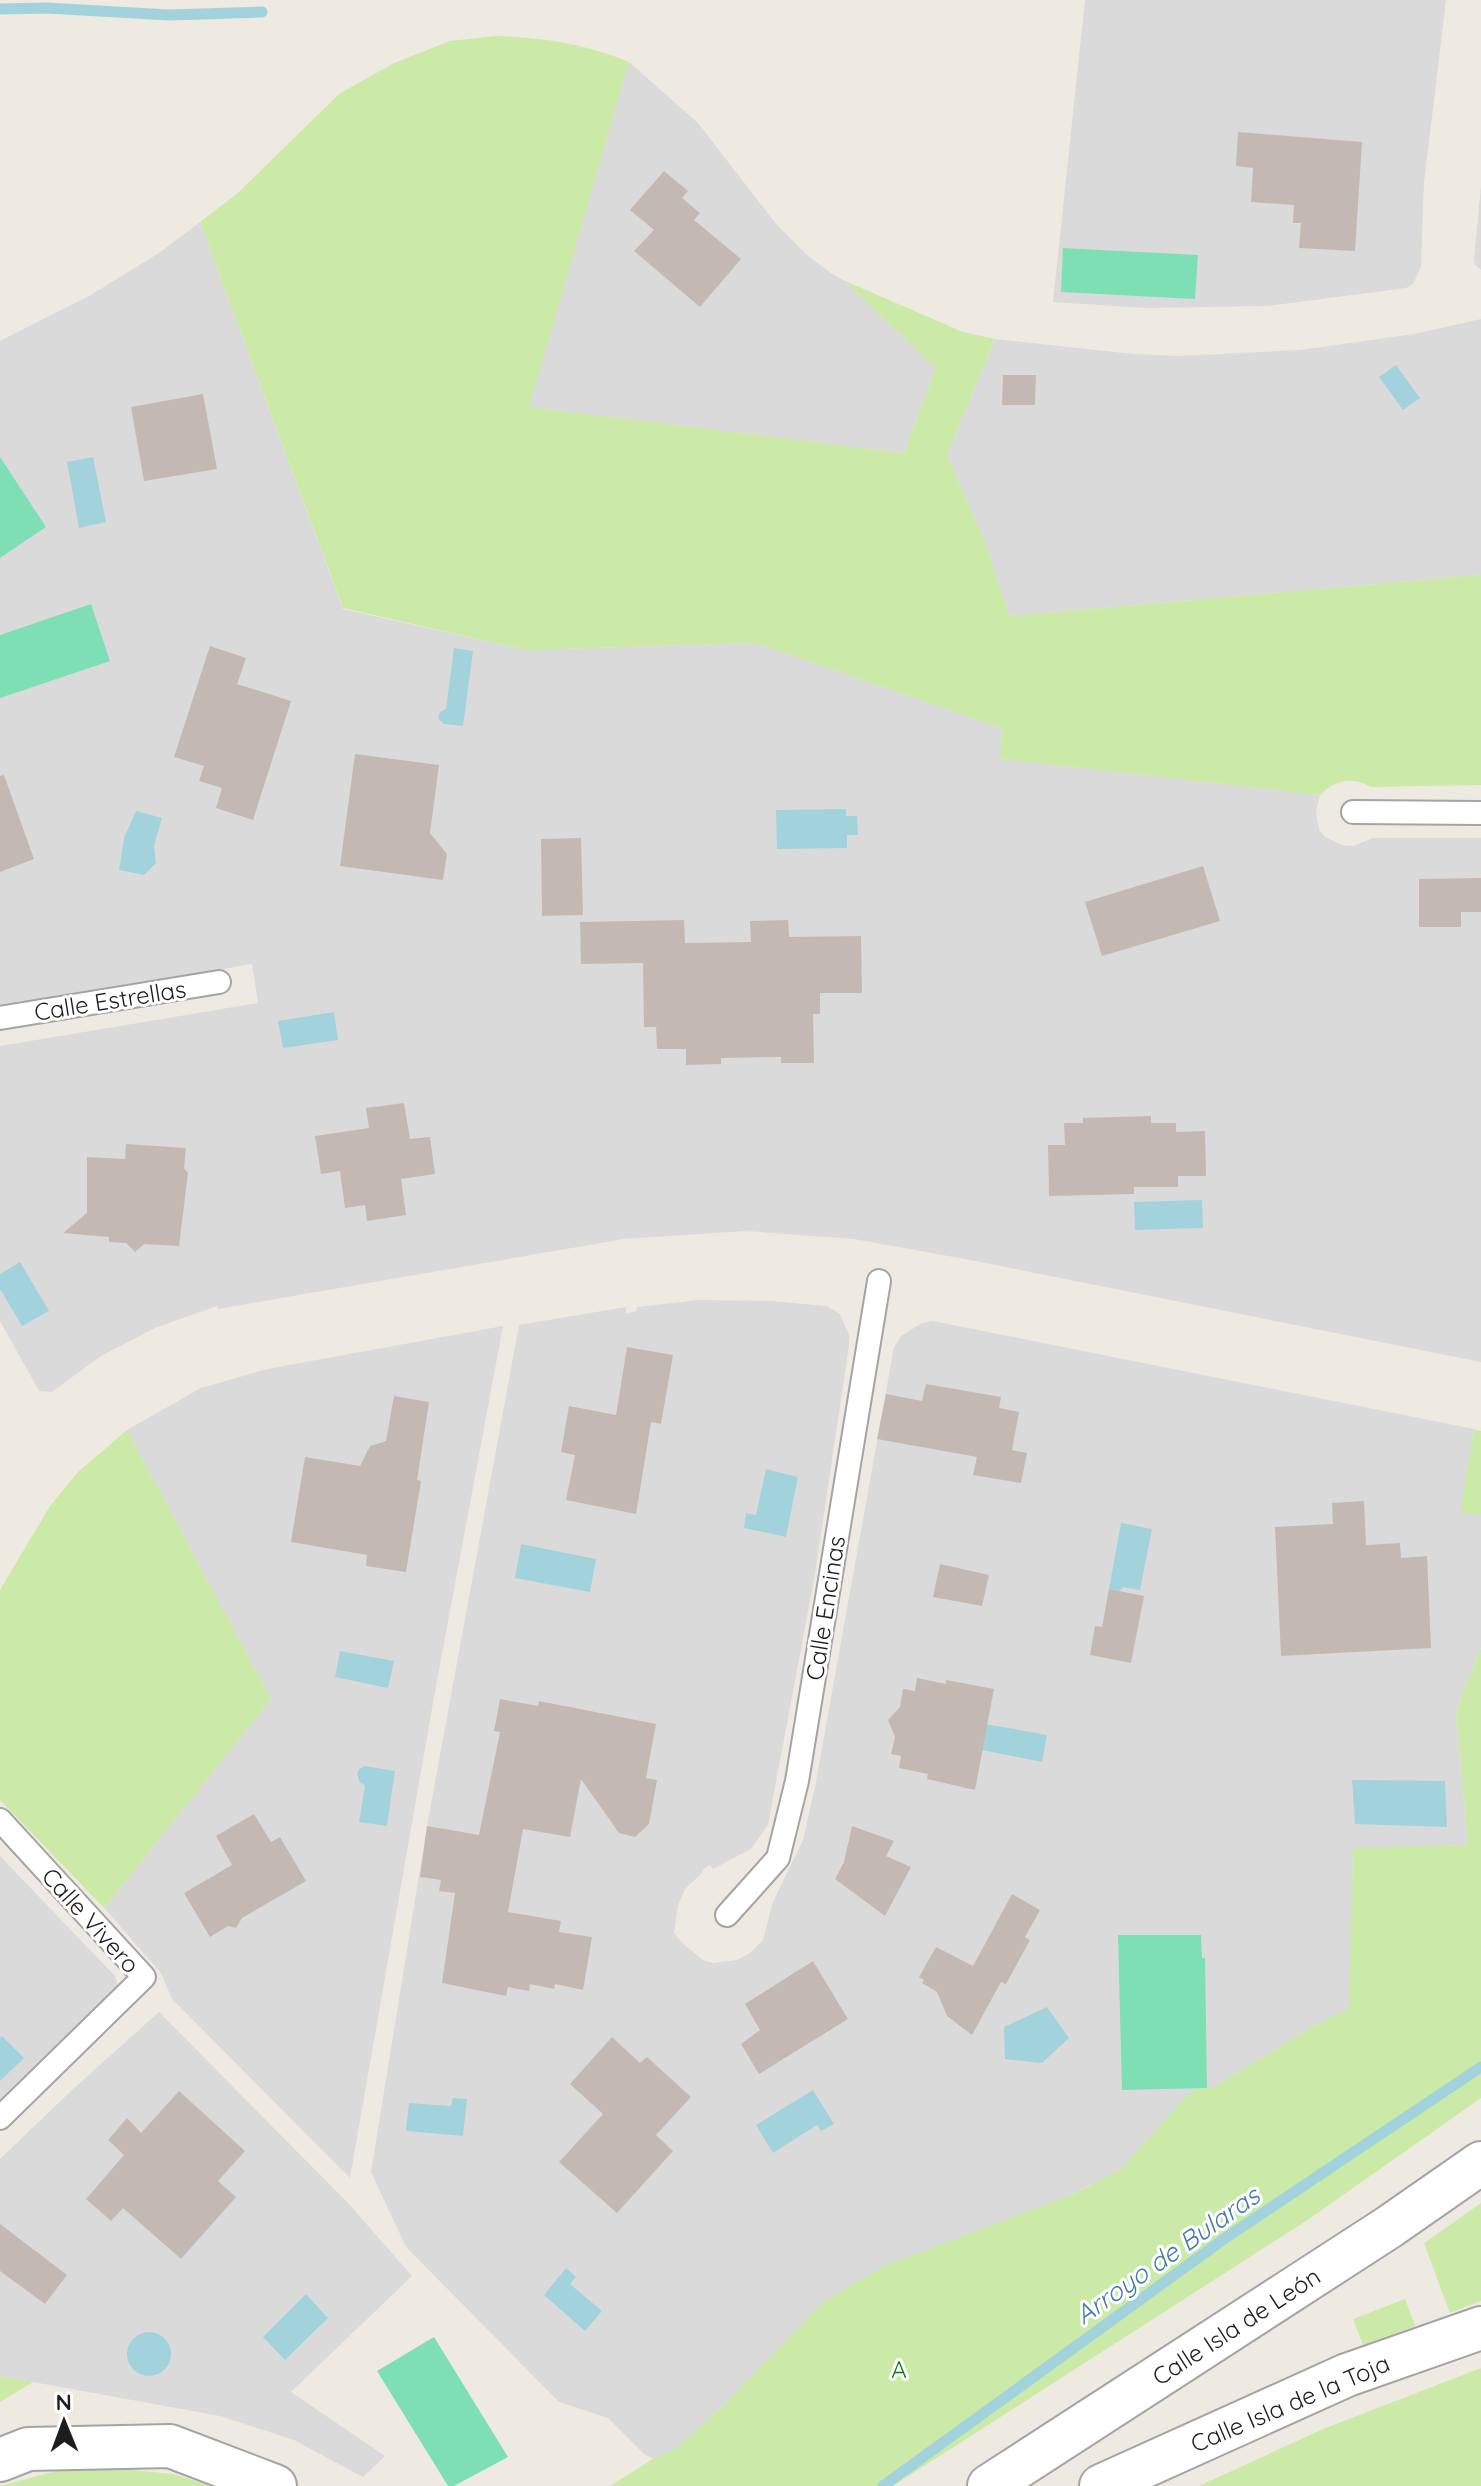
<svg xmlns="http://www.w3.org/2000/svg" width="1481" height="2486" font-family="Quicksand,sans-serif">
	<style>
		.residential { fill: #dbdada }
		.grass { fill: #cbeaa7 }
		.pitch { fill: #7edfb5 }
		.water { fill: #a2d3dd }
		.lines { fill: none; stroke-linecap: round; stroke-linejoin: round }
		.stream { stroke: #a2d3dd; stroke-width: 11 }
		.building { fill: #c3b9b2 }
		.lane-casing { stroke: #a4a4a4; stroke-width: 26 }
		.street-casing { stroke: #a4a4a4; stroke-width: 46 }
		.lane { stroke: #fff; stroke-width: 22 }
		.street { stroke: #fff; stroke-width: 42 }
		.labels { text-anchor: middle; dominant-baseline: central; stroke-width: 6; stroke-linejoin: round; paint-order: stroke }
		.street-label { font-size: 24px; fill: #1d1d1d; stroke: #fff }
		.park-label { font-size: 24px; fill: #0a7c0d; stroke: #fff }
		.water-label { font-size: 26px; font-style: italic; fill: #457aa5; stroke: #fff }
	</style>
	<rect width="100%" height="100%" fill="#eeeae2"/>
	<!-- residential -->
	<path class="residential" d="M 1085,0 L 1446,0 L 1424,183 L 1421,267 L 1413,284 L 1406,288 L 1268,306 L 1145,308 L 1053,302 Z
		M 629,62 L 698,123 L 777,225 L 807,255 L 832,274 L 843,280 L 936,368 L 904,453 L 528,407 Z
		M 1481,186 L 1481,270 L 1475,265 L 1474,259 Z
		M 200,222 L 343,609 L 525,650 L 756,643 L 1002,728 L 1001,759 L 1320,795 L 1316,811 L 1319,830 L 1325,837 L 1342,845 L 1353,846 L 1373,838 L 1481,838 L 1481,1362 L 970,1260 L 854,1239 L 746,1231 L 624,1239 L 218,1309 L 217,1306 L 155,1328 L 101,1356 L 52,1392 L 39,1391 L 0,1321 L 0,1046 L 258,1003 L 252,964 L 0,1008 L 0,341 L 89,296 L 159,253 Z
		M 1481,319 L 1481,575 L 1009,616 L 984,540 L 947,455 L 995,339 L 1133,354 L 1178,356 L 1300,350 L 1414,334 Z
		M 699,1300 L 772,1301 L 827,1306 L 840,1314 L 849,1335 L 849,1346 L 815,1574 L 768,1825 L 751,1849 L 713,1869 L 710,1865 L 702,1870 L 703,1872 L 685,1889 L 678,1905 L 674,1933 L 682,1943 L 703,1960 L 713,1963 L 737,1960 L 750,1953 L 763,1940 L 773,1902 L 803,1840 L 815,1787 L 894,1347 L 901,1336 L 922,1323 L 933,1321 L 1474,1429 L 1461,1511 L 1481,1515 L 1481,1647 L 1456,1712 L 1468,1845 L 1353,1849 L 1350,2008 L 1309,2029 L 1212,2088 L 1189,2094 L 1121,2169 L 780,2348 L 726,2403 L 675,2449 L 653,2459 L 644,2454 L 608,2418 L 559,2402 L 406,2247 L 371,2172 L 427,1826 L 519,1325 L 626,1307 L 626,1314 L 636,1311 L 637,1307 Z
		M 503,1326 L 434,1697 L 350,2178 L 172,1999 L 161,1973 L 104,1908 L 271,1699 L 127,1430 L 201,1388 L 267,1369 Z
		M 0,1856 L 115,1976 L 117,1984 L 116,1990 L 0,2106 Z
		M 159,2012 L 349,2204 L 412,2276 L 291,2392 L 385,2456 L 363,2477 L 294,2440 L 220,2416 L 0,2376 L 0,2159 L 72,2090 Z"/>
	<!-- grass -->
	<path class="grass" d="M 496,36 C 542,37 586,44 629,62 L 529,407 L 904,453 L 936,368 L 843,280 L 963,332 L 995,339 L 947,455 L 984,540 L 1009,616 L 1481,575 L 1481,785 L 1371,787 C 1353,776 1334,780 1320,795 L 1000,759 L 1002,728 L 756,643 L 525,650 L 343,608 L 200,222 L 239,192 L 339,94 L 394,63 L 450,41 Z
		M 1474,1429 L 1481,1431 L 1481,1515 L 1460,1512 Z
		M 127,1430 L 271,1699 L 104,1908 L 0,1800 L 0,1590 L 50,1506 L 78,1472 Z
		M 1481,1647 L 1481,2098 L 1306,2221 L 893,2486 L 610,2486 L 653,2459 L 675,2449 L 726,2403 L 822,2303 L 882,2267 L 1074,2194 L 1121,2169 L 1188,2094 L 1198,2089 L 1212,2088 L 1309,2029 L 1349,2008 L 1353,1848 L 1468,1845 L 1456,1712 Z
		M 1481,2203 L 1481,2301 L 1450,2313 L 1424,2243 Z
		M 1405,2299 L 1415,2326 L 1363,2345 L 1353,2319 Z
		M 1481,2368 L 1481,2486 L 1199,2486 L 1323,2429 Z
		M 0,2376 L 33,2382 L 0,2402 Z
		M 105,2467 L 173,2474 L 212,2486 L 0,2486 L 60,2470 Z"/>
	<!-- pitch -->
	<path class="pitch" d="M 1063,248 L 1198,255 L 1195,299 L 1061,292 Z
		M 0,457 L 46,527 L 0,558 Z
		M 91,604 L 110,661 L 0,698 L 0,635 Z
		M 1118,1935 L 1201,1935 L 1202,1958 L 1205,1958 L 1207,2088 L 1122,2090 Z
		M 434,2337 L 508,2457 L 454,2486 L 448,2486 L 377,2371 Z"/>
	<!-- water -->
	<path class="water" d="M 1396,365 L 1420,398 L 1403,410 L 1379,377 Z
		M 93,457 L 106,522 L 79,528 L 67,462 Z
		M 454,648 L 473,651 L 463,726 L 444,724 L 438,718 L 440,712 L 446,709 Z
		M 846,809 L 846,816 L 857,816 L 858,835 L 847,835 L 847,848 L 777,849 L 776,810 Z
		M 136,811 L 162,818 L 154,846 L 156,863 L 144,875 L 119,870 L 124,838 Z
		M 334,1012 L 338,1040 L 283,1048 L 278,1021 Z
		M 1202,1200 L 1203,1228 L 1135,1230 L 1134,1202 Z
		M 20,1262 L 49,1311 L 22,1326 L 0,1289 L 0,1274 Z
		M 766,1469 L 798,1477 L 786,1537 L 744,1528 L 746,1513 L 756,1515 Z
		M 1121,1523 L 1152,1529 L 1140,1590 L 1122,1587 L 1120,1591 L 1109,1589 Z
		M 521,1544 L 596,1559 L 590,1592 L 515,1578 Z
		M 340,1651 L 394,1661 L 388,1688 L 335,1677 Z
		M 968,1721 L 1047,1735 L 1042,1762 L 962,1746 Z
		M 365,1766 L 395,1771 L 387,1826 L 359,1822 L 365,1785 L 360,1783 L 357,1774 L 359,1769 Z
		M 1352,1780 L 1445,1781 L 1447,1827 L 1355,1824 Z
		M 1047,2007 L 1069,2038 L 1042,2063 L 1005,2059 L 1004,2027 Z
		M 2,2036 L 24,2058 L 0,2081 L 0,2038 Z
		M 813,2090 L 834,2124 L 821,2131 L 817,2125 L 773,2153 L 756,2125 Z
		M 453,2098 L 467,2099 L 463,2136 L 406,2131 L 409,2103 L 451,2106 Z
		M 566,2268 L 576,2277 L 570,2284 L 602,2311 L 585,2331 L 544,2295 Z
		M 306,2294 L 328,2318 L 285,2360 L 263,2337 Z
		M127 2354a22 22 0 1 1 44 0a22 22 0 1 1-44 0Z"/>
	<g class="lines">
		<!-- stream -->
		<path class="stream" d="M 0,9 L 47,8 L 169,15 L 262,12
			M 883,2486 L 1224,2239 L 1481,2067"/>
	</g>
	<!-- building -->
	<path class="building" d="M 1238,132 L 1362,142 L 1355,251 L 1299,248 L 1301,223 L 1293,223 L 1294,205 L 1251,202 L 1253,168 L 1236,166 Z
		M 664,171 L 688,191 L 682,198 L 700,213 L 694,220 L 741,259 L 700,307 L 634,251 L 654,230 L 630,210 Z
		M 1003,375 L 1036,375 L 1035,405 L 1002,405 Z
		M 203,394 L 217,469 L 144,481 L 131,407 Z
		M 210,646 L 246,658 L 237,684 L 291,701 L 253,820 L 216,808 L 222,788 L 199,781 L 204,766 L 174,757 Z
		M 355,754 L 439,765 L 430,833 L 447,854 L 443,880 L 340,866 Z
		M 4,775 L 34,859 L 0,872 L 0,776 Z
		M 581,838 L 583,915 L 542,916 L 541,839 Z
		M 1203,866 L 1220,921 L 1102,956 L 1085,902 Z
		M 1481,878 L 1481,912 L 1461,912 L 1461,927 L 1419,927 L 1419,879 Z
		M 684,920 L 685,943 L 751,942 L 750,921 L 788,920 L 789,937 L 861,936 L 862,993 L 820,993 L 820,1014 L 813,1014 L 814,1063 L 781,1063 L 781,1057 L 721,1058 L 721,1064 L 686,1065 L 686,1049 L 657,1049 L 656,1027 L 644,1027 L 643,963 L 581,964 L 580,922 Z
		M 404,1103 L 410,1139 L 430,1137 L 435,1174 L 401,1179 L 406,1215 L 367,1221 L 365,1205 L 345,1208 L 340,1171 L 321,1174 L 315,1136 L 369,1128 L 366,1108 Z
		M 1151,1116 L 1151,1123 L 1176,1123 L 1176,1132 L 1205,1131 L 1206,1176 L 1178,1176 L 1178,1187 L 1134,1187 L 1134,1194 L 1049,1196 L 1048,1145 L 1065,1145 L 1064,1123 L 1083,1123 L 1083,1118 Z
		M 126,1144 L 186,1148 L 184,1168 L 188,1173 L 179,1246 L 144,1244 L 135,1252 L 126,1243 L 109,1242 L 109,1237 L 63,1233 L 87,1213 L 87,1157 L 125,1159 Z
		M 627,1347 L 673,1355 L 661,1424 L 651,1422 L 636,1514 L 566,1500 L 575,1455 L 561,1452 L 569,1406 L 616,1415 Z
		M 926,1384 L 1001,1397 L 999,1408 L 1019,1412 L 1012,1450 L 1027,1453 L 1021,1483 L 973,1475 L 977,1457 L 877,1439 L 886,1394 L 922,1401 Z
		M 394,1396 L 429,1402 L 417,1480 L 421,1481 L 406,1572 L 366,1566 L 367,1555 L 291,1542 L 305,1457 L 360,1466 L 370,1446 L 386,1441 Z
		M 1364,1501 L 1366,1545 L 1400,1543 L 1401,1558 L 1427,1556 L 1431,1648 L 1281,1656 L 1275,1527 L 1333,1524 L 1332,1503 Z
		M 940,1564 L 989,1575 L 982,1606 L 933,1597 Z
		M 1109,1589 L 1144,1596 L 1131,1663 L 1090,1655 L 1095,1626 L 1102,1627 Z
		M 917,1678 L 946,1684 L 946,1680 L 994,1689 L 975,1790 L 927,1779 L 928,1774 L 899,1768 L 901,1756 L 891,1754 L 895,1737 L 888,1720 L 900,1707 L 903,1689 L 915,1691 Z
		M 500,1699 L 538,1706 L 539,1701 L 656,1724 L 646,1778 L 657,1780 L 649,1824 L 635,1837 L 619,1833 L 581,1779 L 570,1837 L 523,1829 L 508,1912 L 561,1921 L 559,1932 L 592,1937 L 583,1990 L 555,1984 L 554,1989 L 530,1984 L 529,1991 L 508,1987 L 506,1996 L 442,1983 L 455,1893 L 439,1891 L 441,1880 L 420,1877 L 427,1826 L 479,1835 L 500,1732 L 494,1731 Z
		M 254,1814 L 271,1842 L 280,1837 L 306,1881 L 242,1918 L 236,1928 L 228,1926 L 210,1937 L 184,1893 L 232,1865 L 216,1836 Z
		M 852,1826 L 894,1841 L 886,1856 L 911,1867 L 885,1916 L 835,1879 L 844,1862 Z
		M 1012,1894 L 1040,1910 L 1025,1937 L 1030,1940 L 1006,1984 L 1001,1982 L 972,2035 L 947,2016 L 937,1992 L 922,1983 L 924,1980 L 919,1977 L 936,1947 L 973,1966 Z
		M 813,1961 L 848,2019 L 759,2074 L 741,2044 L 760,2030 L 745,2004 Z
		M 612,2037 L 640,2063 L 647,2057 L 691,2097 L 656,2135 L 673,2151 L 617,2213 L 559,2162 L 603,2114 L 570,2084 Z
		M 179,2091 L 245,2151 L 218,2181 L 236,2197 L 181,2259 L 123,2208 L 111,2221 L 86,2199 L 124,2155 L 108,2140 L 127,2118 L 141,2133 Z
		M 0,2224 L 67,2275 L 45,2304 L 0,2271 Z"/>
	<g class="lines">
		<defs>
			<path id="lane" d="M 1353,812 L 1481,813
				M 0,1018 L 219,982
				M 0,1820 L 144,1977 L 0,2118
				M 727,1915 L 778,1858 L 797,1781 L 879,1281"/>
			<path id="street" d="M 0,2460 L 28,2449 L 170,2446 L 275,2486
				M 989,2486 L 1389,2227 L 1481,2163
				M 1101,2486 L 1347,2375 L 1481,2328"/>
		</defs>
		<!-- lane casing -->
		<use href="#lane" class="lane-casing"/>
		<!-- street casing -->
		<use href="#street" class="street-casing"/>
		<!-- lane -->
		<use href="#lane" class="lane"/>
		<!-- street -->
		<use href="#street" class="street"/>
	</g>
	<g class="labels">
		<!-- street labels -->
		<g class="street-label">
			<text transform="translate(110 1000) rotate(-9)">Calle Estrellas</text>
			<text transform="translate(825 1608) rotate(-81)">Calle Encinas</text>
			<text transform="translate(91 1920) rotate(48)">Calle Vivero</text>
			<text transform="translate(1236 2326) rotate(-33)">Calle Isla de León</text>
			<text transform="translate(1290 2403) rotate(-23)">Calle Isla de la Toja</text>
		</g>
		<!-- park labels -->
		<g class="park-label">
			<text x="899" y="2369">A</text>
		</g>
		<!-- water labels -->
		<g class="water-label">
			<text transform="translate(1167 2255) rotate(-35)">Arroyo de Bularas</text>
		</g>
	</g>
	<!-- north arrow -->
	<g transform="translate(64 2422) rotate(359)" stroke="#ffffff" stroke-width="6" paint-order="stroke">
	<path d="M0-6L14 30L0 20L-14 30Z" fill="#1d1d1d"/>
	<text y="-12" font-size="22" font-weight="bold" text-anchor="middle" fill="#1d1d1d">N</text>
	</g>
</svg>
